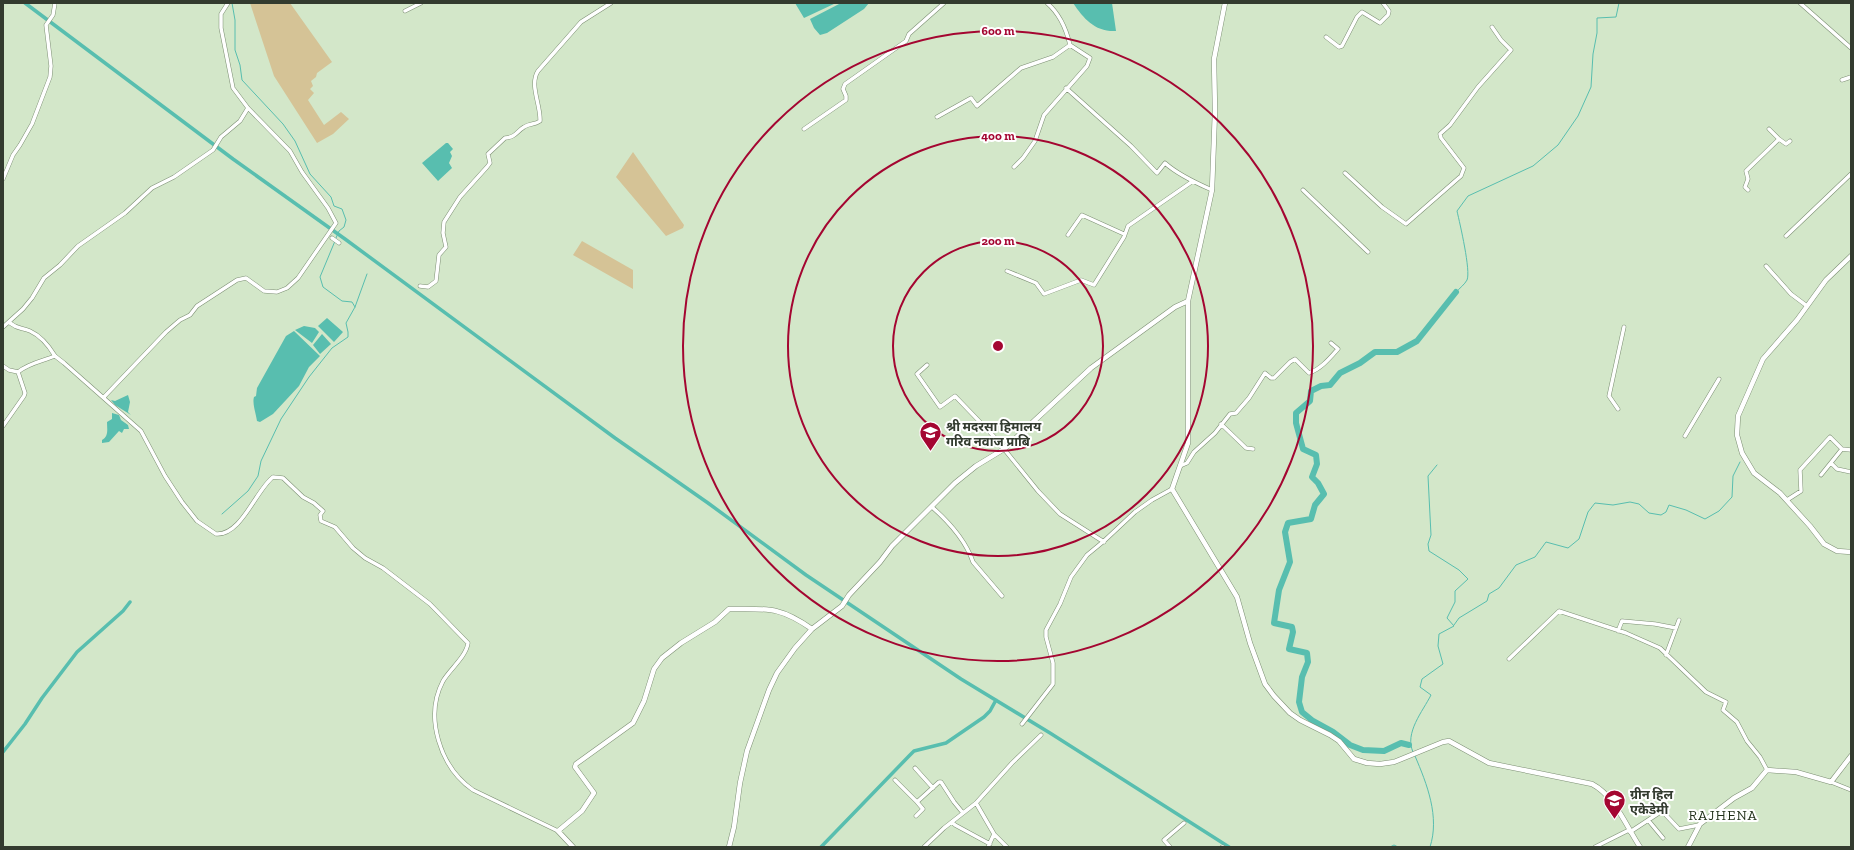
<svg xmlns="http://www.w3.org/2000/svg" width="1854" height="850" font-family="'Zilla Slab','Noto Sans Devanagari',serif">
	<style>
		.green { fill: #d5c396 }
		.water { fill: #58beaf }
		.lines { fill: none; stroke-linecap: round; stroke-linejoin: round }
		.stream { stroke: #58beaf; stroke-width: 1 }
		.canal { stroke: #58beaf; stroke-width: 3.5 }
		.river { stroke: #58beaf; stroke-width: 6 }
		.minor-casing { stroke: #7d8f74; stroke-width: 4.5 }
		.tertiary-casing { stroke: #7d8f74; stroke-width: 5.5 }
		.minor { stroke: #fff; stroke-width: 3.5 }
		.tertiary { stroke: #fff; stroke-width: 4.5 }
		.ring { fill: none; stroke: #a40631; stroke-width: 2 }
		.labels { text-anchor: middle; dominant-baseline: central; stroke-width: 4; stroke-linejoin: round; paint-order: stroke }
		.poi-label { font-size: 13px; font-weight: bold; fill: #333b2f; stroke: #fff; text-anchor: start }
		.neighbourhood-label { font-size: 14px; letter-spacing: 1px; fill: #1f2e17; stroke: #fff }
		.centre { fill: #a40631; stroke: #fff; stroke-width: 2 }
		.ring-label { font-size: 12px; text-anchor: middle; font-weight: bold; fill: #a40631; stroke: #fff; stroke-width: 4; stroke-linejoin: round; paint-order: stroke }
	</style>
	<rect width="100%" height="100%" fill="#d3e7c9"/>
	<!-- green -->
	<path class="green" d="M 250,3 L 290,3 L 332,62 L 317,73 L 316,77 L 311,81 L 313,86 L 310,89 L 314,93 L 308,100 L 324,125 L 341,112 L 349,119 L 333,134 L 317,143 L 274,76 Z
		M 633,152 L 684,225 L 683,228 L 666,236 L 616,177 Z
		M 582,241 L 633,270 L 633,289 L 573,255 Z"/>
	<!-- water -->
	<path class="water" d="M 795,3 L 836,3 L 804,18 Z
		M 841,3 L 869,3 L 864,9 L 827,33 L 820,35 L 814,28 L 810,19 Z
		M 1073,3 L 1112,3 L 1116,31 C 1095,32 1084,19 1073,3 Z
		M 446,143 L 448,143 L 453,149 L 450,152 L 452,156 L 449,163 L 452,168 L 438,181 L 422,163 Z
		M 327,318 L 343,332 L 334,342 L 318,326 Z
		M 304,326 L 315,328 L 319,332 L 312,343 L 295,330 Z
		M 294,331 L 320,356 L 309,367 L 299,386 L 273,414 L 260,422 L 257,421 C 256,414 252,403 254,397 L 256,396 L 257,388 L 286,336 Z
		M 322,334 L 331,344 L 320,354 L 313,345 Z
		M 128,395 L 130,402 L 128,412 L 131,415 L 115,405 L 111,400 L 115,401 Z
		M 112,413 L 119,415 L 121,420 L 128,425 L 129,429 L 124,429 L 122,433 L 119,431 L 109,442 L 102,443 L 102,440 C 109,436 107,429 107,422 L 112,419 Z"/>
	<g class="lines">
		<!-- stream -->
		<path class="stream" d="M 232,3 L 235,20 L 235,50 L 240,65 L 242,80 L 283,124 L 295,141 L 310,174 L 331,197 L 334,206 L 342,209 L 346,220 L 344,227 L 339,231 L 336,238
			M 335,241 L 320,277 L 323,287 L 342,301 L 352,302 L 355,307
			M 1456,292 C 1459,289 1465,284 1467,280 C 1471,271 1460,224 1457,211 L 1468,196 L 1533,166 L 1558,145 L 1578,116 L 1591,87 L 1593,54 L 1597,33 L 1597,18 L 1616,17 L 1619,3
			M 222,514 L 248,491 L 258,476 L 261,461 L 281,419 L 309,377 L 332,348 L 348,337 L 348,332 L 346,323 L 355,307 L 367,274
			M 1454,625 L 1459,618 L 1487,601 L 1489,594 L 1499,588 L 1516,565 L 1535,557 L 1546,542 L 1568,548 L 1579,539 L 1588,512 L 1595,503 L 1613,505 L 1630,502 L 1639,504 L 1649,513 L 1661,515 L 1666,512 L 1669,505 L 1686,510 L 1705,519 L 1719,511 L 1732,497 L 1733,476 L 1740,462
			M 1413,752 C 1404,733 1423,711 1431,695 L 1420,687 L 1422,679 L 1443,664 L 1438,646 L 1439,634 L 1454,626 L 1447,618 L 1455,602 L 1455,591 L 1468,579 L 1459,570 L 1429,551 L 1428,544 L 1431,535 L 1428,476 L 1437,465
			M 1415,756 C 1427,784 1440,817 1430,847
			M 1390,847 L 1394,845 L 1398,847"/>
		<!-- canal -->
		<path class="canal" d="M 25,3 L 233,159 L 345,239 L 615,438 L 708,503 L 806,575 L 961,679 L 1050,733 L 1229,847
			M 3,752 L 25,724 L 42,698 L 77,652 L 123,611 L 130,602
			M 821,847 L 909,756 L 914,751 L 946,743 L 984,717 L 990,711 L 996,700"/>
		<!-- river -->
		<path class="river" d="M 1409,745 L 1401,743 L 1384,751 L 1363,750 L 1350,745 L 1333,732 L 1313,721 L 1302,712 L 1299,702 L 1302,677 L 1308,662 L 1307,653 L 1289,649 L 1293,632 L 1292,627 L 1274,623 L 1279,590 L 1290,562 L 1285,532 L 1288,523 L 1311,519 L 1315,505 L 1324,494 L 1318,483 L 1312,477 L 1317,464 L 1316,455 L 1303,449 L 1296,423 L 1296,413 L 1310,401 L 1311,391 L 1321,386 L 1330,385 L 1340,373 L 1360,363 L 1375,352 L 1397,352 L 1417,341 L 1456,292"/>
		<defs>
			<path id="minor" d="M 1800,3 L 1851,48
				M 405,11 L 421,3
				M 1326,37 L 1339,47 L 1342,46 L 1357,17 L 1362,12 L 1380,23 L 1388,15 L 1389,11 L 1383,3
				M 1842,80 L 1851,77
				M 1066,88 L 1131,146 L 1157,173 L 1165,163 C 1177,174 1196,183 1212,190
				M 937,117 L 971,98 L 977,106 L 1021,68 L 1053,57 L 1070,45
				M 804,129 L 846,100 L 846,96 L 843,89 L 845,84 L 906,41 L 909,34 L 944,3
				M 1769,129 L 1779,139
				M 1014,167 L 1023,158 L 1035,141 L 1044,115 L 1087,66 L 1090,58 L 1070,45 C 1066,28 1060,14 1047,3
				M 1345,173 L 1382,207 L 1406,224 L 1461,176 L 1464,168 L 1441,138 L 1440,134 L 1450,125 L 1478,87 L 1511,50 L 1501,40 L 1492,27
				M 3,179 L 13,155 L 20,145 L 32,124 L 50,77 L 51,66 L 46,25 L 53,15 L 55,3
				M 1303,190 L 1368,252
				M 1748,190 L 1745,187 L 1748,179 L 1746,171 L 1779,139 L 1786,144 L 1790,141
				M 1068,235 L 1082,215 L 1124,234
				M 1786,236 L 1851,174
				M 332,238 L 339,243
				M 1766,266 L 1791,294 L 1807,306
				M 1007,271 L 1036,283 L 1044,294 L 1081,280 L 1094,285 L 1124,237 L 1128,226 L 1193,181
				M 420,286 L 428,287 L 436,281 L 439,255 L 446,247 L 443,233 L 444,222 L 460,197 L 487,167 L 490,163 L 488,154 L 505,138 C 516,137 516,132 524,127 C 530,123 535,125 540,121 C 541,105 529,85 538,71 L 581,22 L 611,3
				M 10,323 C 19,330 21,327 30,331 C 41,336 49,346 55,356
				M 3,327 L 23,309 L 32,298 L 44,278 L 60,265 L 78,246 L 125,213 L 152,188 L 174,177 L 213,150 L 221,137 L 240,121 L 248,108
				M 927,365 L 917,374 L 940,407 L 955,396 L 1005,448
				M 3,366 L 9,370 L 18,372 L 25,393 L 24,396 L 3,426
				M 18,372 C 29,363 43,361 55,356 L 64,363 L 141,431 L 165,476 L 182,502 L 197,521 L 216,534 C 241,536 256,490 273,477 L 283,478 L 303,497 L 314,503 L 323,511 L 320,515 L 321,521 L 335,527 L 353,548 L 365,558 L 383,568 L 430,604 L 468,643 C 466,657 450,669 443,681 C 424,717 440,767 473,790 L 558,831
				M 104,397 L 166,332 L 180,320 L 190,315 L 197,306 L 237,280 L 246,278 L 264,291 L 277,292 L 287,288 L 298,278 L 336,223 L 328,208 L 302,172 L 290,151 L 248,108 L 233,88 L 221,28 L 221,14 L 228,3
				M 1618,409 L 1609,396 L 1624,327
				M 1221,424 L 1246,448 L 1253,449
				M 1685,436 L 1719,379
				M 1004,449 L 1038,491 L 1060,514 L 1104,542
				M 1831,463 L 1837,469 L 1851,472
				M 1180,466 L 1187,463 L 1194,452 L 1215,433 L 1230,414 L 1236,413 L 1249,398 L 1265,373 L 1271,378 L 1274,378 L 1290,362 L 1295,359 L 1309,373 C 1321,369 1330,358 1338,349 L 1331,343
				M 1821,475 L 1842,449
				M 1787,500 L 1801,491 L 1800,470 L 1830,437 L 1842,449 L 1851,450
				M 932,507 C 949,522 966,541 973,562 L 1002,596
				M 1618,631 L 1622,621 L 1655,624 L 1676,628
				M 1666,655 L 1679,620
				M 1509,659 L 1559,611 L 1626,633 L 1660,648 L 1706,692 L 1726,702 L 1723,710 L 1737,722 L 1747,741 L 1760,757 L 1767,770
				M 1022,724 L 1053,684 L 1053,663 L 1046,637 L 1046,630 L 1060,604 L 1071,577 L 1087,555 L 1104,541 L 1135,512 L 1152,500 L 1172,489
				M 915,768 L 933,788
				M 895,780 L 917,802 L 939,782 L 941,782 L 954,802 L 963,813
				M 1831,782 L 1851,790
				M 976,803 L 994,834 L 988,847
				M 916,816 L 923,809 L 917,802
				M 1648,820 L 1663,838
				M 952,822 L 955,825 L 990,844
				M 1630,832 L 1662,811 L 1679,829 L 1699,825
				M 994,834 L 1007,847
				M 924,847 L 944,828 L 976,803 L 1012,763 L 1041,735
				M 1170,847 L 1164,840 L 1184,823
				M 1222,847 L 1223,847
				M 1595,847 L 1629,830"/>
			<path id="tertiary" d="M 1851,256 L 1826,280 L 1797,320 L 1763,359 L 1738,416 L 1737,435 L 1742,453 L 1754,473 L 1780,493 L 1810,526 L 1824,544 L 1837,551 L 1851,552
				M 1188,301 L 1188,443 L 1172,489 L 1237,597 L 1250,643 L 1265,684 L 1274,696 L 1290,713 L 1300,720 L 1330,735 L 1339,741 L 1354,759 L 1367,763 L 1380,764 L 1394,762 L 1443,742 L 1449,741 L 1489,763 L 1592,784 C 1615,796 1626,826 1640,847
				M 573,847 L 558,831 L 582,811 L 594,793 L 575,767 L 576,764 L 633,723 L 644,701 L 654,669 L 662,658 L 681,643 L 715,622 L 729,609 C 768,609 779,606 812,629
				M 729,847 L 734,827 L 740,783 L 747,751 L 769,690 L 777,673 L 795,648 L 812,629 L 842,606 L 849,595 L 880,562 L 892,546 L 955,483 L 976,466 L 1004,449 L 1091,368 L 1175,307 L 1188,301 L 1212,190 L 1215,111 L 1214,59 L 1225,3
				M 1688,847 L 1700,824 L 1734,798 L 1752,788 L 1767,770 L 1796,772 L 1831,782 L 1851,756"/>
		</defs>
		<!-- minor casing -->
		<use href="#minor" class="minor-casing"/>
		<!-- tertiary casing -->
		<use href="#tertiary" class="tertiary-casing"/>
		<!-- minor -->
		<use href="#minor" class="minor"/>
		<!-- tertiary -->
		<use href="#tertiary" class="tertiary"/>
	</g>
	<!-- distance rings -->
	<g class="ring">
		<circle cx="998" cy="346" r="105"/>
		<circle cx="998" cy="346" r="210"/>
		<circle cx="998" cy="346" r="315"/>
	</g>
	<!-- icons -->
	<defs>
		<symbol id="school-pin" viewBox="-11 -11 22 30"><path d="M0 17L-7.5 6A9.5 9.5 0 1 1 7.5 6Z" fill="#a40631" stroke="#fff"/><path d="M0-5L7-2L0 1L-7-2ZM-4 1L0 2.5L4 1V4Q0 6-4 4Z" fill="#fff"/></symbol>
	</defs>
	<g fill-rule="evenodd">
		<use href="#school-pin" x="918" y="420" width="25" height="34"/>
		<use href="#school-pin" x="1602" y="788" width="25" height="34"/>
	</g>
	<g class="labels">
		<!-- poi labels -->
		<g class="poi-label">
			<text x="946" y="426">श्री मदरसा हिमालय<tspan x="946" dy="15">गरिव नवाज प्राबि</tspan></text>
			<text x="1630" y="794">ग्रीन हिल<tspan x="1630" dy="15">एकेडेमी</tspan></text>
		</g>
		<!-- neighbourhood labels -->
		<g class="neighbourhood-label">
			<text x="1723" y="815">RAJHENA</text>
		</g>
	</g>
	<circle cx="998" cy="346" r="6" class="centre"/>
	<g class="ring-label">
		<text x="998" y="35">600 m</text>
		<text x="998" y="140">400 m</text>
		<text x="998" y="245">200 m</text>
	</g>
	<!-- border -->
	<rect width="1854" height="850" fill="none" stroke="#333b2f" stroke-width="8"/>
</svg>
